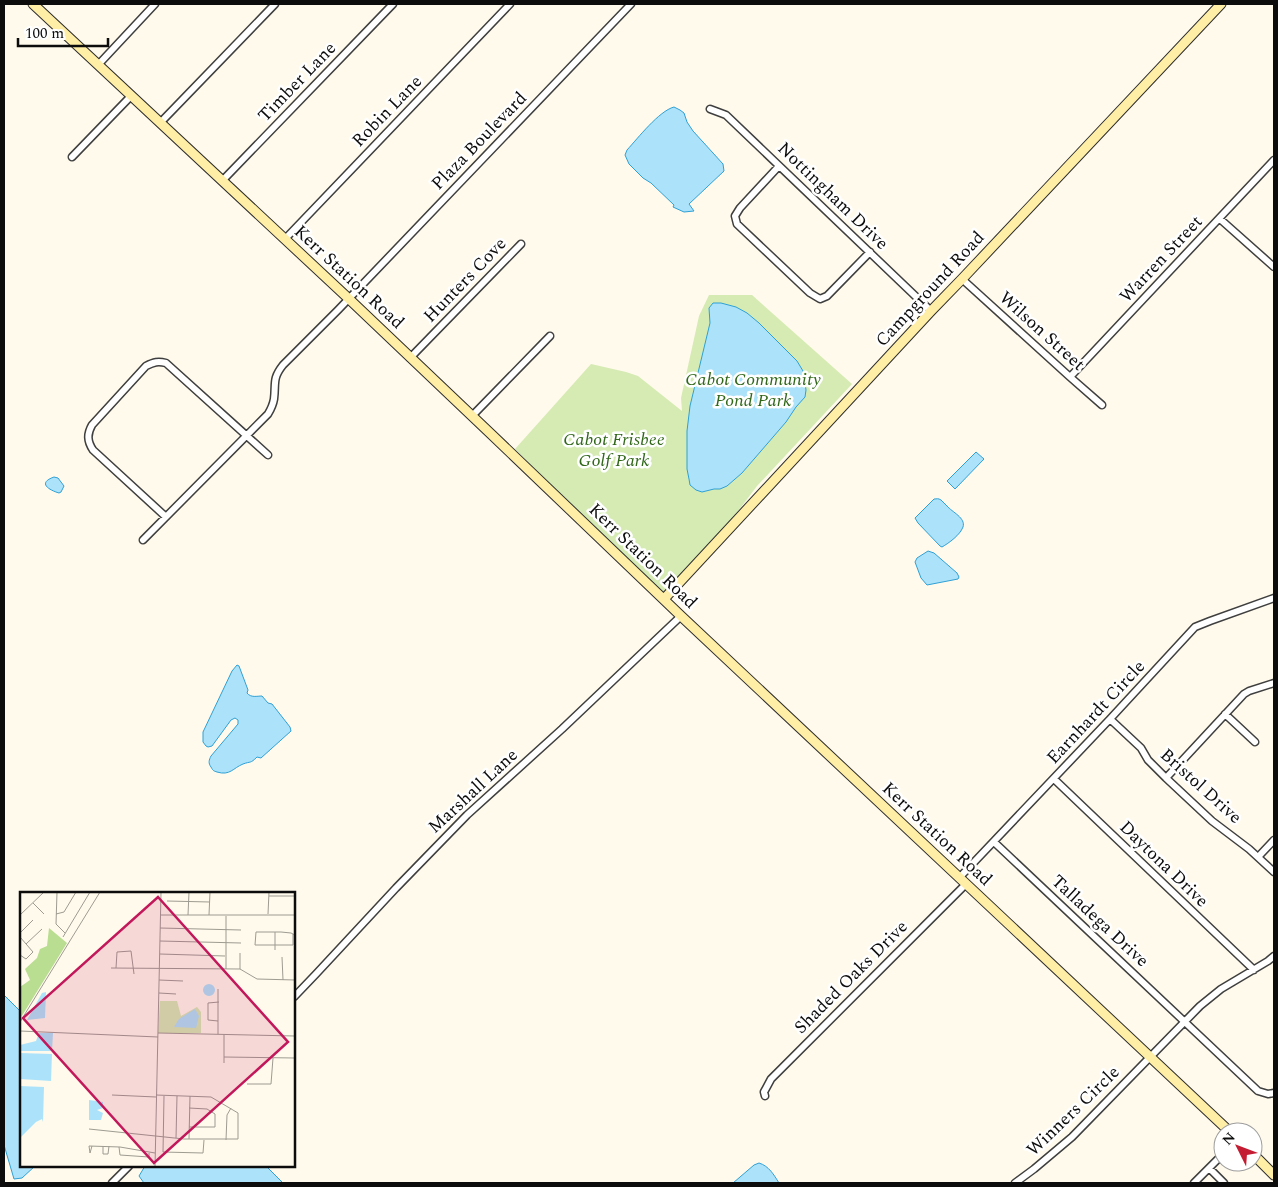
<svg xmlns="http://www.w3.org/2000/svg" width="1278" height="1187" font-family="Spectral,serif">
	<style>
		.green { fill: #d5ebb3 }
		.water { fill: #ade3fa; stroke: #2fa0d5 }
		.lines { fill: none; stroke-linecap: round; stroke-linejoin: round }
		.street-casing { stroke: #3f3f3f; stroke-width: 9 }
		.secondary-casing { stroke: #2e2e2e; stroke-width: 11 }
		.street { stroke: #fff; stroke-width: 6 }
		.secondary { stroke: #ffeea6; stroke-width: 9 }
		.labels { text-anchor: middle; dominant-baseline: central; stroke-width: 5; stroke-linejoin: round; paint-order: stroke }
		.street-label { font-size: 18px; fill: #0c0c0c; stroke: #fff }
		.park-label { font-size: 18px; font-style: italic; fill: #306719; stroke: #fff }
		.inset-road { fill: none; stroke: #9e9b92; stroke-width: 1 }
		.view { fill: #c2185b; fill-opacity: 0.15; stroke: #c2185b; stroke-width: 2.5 }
		.inset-edge { fill: none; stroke: #0c0c0c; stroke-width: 2.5 }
	</style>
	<rect width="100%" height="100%" fill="#fffaeb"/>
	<!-- green -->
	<path class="green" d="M 709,295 L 752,295 L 852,384 L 757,486 L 707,552 L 664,599 L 515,449 L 591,364 L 626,372 L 638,376 L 682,411 L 681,398 L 699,316 Z"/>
	<!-- water -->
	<path class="water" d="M 674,107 L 680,110 L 684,113 L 687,122 L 693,131 L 723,164 L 724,171 L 689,204 L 694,211 L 684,212 L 673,207 L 674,205 L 651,183 L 643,178 L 629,164 L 625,155 L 627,150 C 638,138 659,111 674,107 Z
		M 713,303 L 721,303 L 736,307 L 747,313 L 759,323 L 797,361 L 803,371 L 806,390 L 805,397 L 796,407 L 786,422 L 742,473 L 727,486 L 720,489 L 714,489 L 702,492 L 696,490 L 690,485 L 689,479 L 687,469 L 687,431 L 690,406 L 710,323 L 709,308 Z
		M 976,452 L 984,459 L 955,489 L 947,481 Z
		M 54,477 L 58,478 L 64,486 L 61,492 L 59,493 C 49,490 37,483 54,477 Z
		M 934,499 C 937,499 938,498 941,500 C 943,502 945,504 947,506 C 952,512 966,518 963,527 C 960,535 949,543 942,547 L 940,546 L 918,523 L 915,518 Z
		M 928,551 L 934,553 L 957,573 L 959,577 L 958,579 L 927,585 L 921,578 L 915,562 L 917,558 Z
		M 237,665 L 239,666 L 248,690 L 247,693 C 251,698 257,696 262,696 L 268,703 L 272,704 L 290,727 L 291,731 L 261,758 L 257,757 C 250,764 251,761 243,764 C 233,768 230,776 217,772 C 214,771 213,771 211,767 C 208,763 209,760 211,756 L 238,724 L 238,720 L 235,718 L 231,720 L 212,746 L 208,747 L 206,746 L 203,742 L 203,732 L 232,671 Z
		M 4,995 L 21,1012 L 21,1166 L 35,1166 L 22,1178 L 14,1179 L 4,1145 Z
		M 759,1163 C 769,1166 774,1175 779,1183 L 733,1183 L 754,1165 Z
		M 145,1166 L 266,1166 L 283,1183 L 144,1183 L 139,1176 Z"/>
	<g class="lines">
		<defs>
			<path id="street" d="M 98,65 L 155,4
				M 710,109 L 726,115 L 931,311
				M 160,123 L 275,4
				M 72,157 L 131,96
				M 779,166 L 740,208 L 735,216 L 737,224 L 810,293 L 820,299 L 827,296 L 870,252
				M 222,181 L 393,4
				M 1220,219 L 1274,267
				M 285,239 L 510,4
				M 962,279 L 1070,377 L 1102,405
				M 410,358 L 521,244
				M 1070,377 L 1274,160
				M 472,416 L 550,336
				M 166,517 L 93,450 C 87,441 87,434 92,425 L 146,366 C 154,362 158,361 166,363 L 268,455
				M 143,540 L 268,414 C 271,409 273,405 274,399 C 276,383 272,379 283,365 L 338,310 L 631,4
				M 1225,714 L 1255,742
				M 1110,719 L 1141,748 L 1148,760 L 1166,778 L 1212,821 L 1249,849 L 1274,872
				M 1166,778 L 1244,694 L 1249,691 L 1274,683
				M 1054,779 L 1254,970
				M 994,842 L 1258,1091 L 1268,1094 L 1274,1093
				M 1258,857 L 1274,840
				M 959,878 L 1110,719 L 1195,627 L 1210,621 L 1274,598
				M 294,997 L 316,974 L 396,888 L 467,815 L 562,729 L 681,616
				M 765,1096 L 764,1092 L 771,1079 L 966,884
				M 1209,1168 L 1224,1183
				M 112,1183 L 129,1166
				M 1015,1183 L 1034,1169 L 1072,1137 L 1200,1006 L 1221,989 L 1268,961 L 1274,956
				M 1194,1183 L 1223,1154"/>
			<path id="secondary" d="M 33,4 L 348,298 L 491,434 L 681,616 L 1230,1132
				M 664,599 L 931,311 L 962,279 L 1221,4
				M 1253,1154 L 1274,1175"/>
		</defs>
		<!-- street casing -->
		<use href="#street" class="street-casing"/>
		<!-- secondary casing -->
		<use href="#secondary" class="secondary-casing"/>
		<!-- street -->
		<use href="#street" class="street"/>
		<!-- secondary -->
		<use href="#secondary" class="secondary"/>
	</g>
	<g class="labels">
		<!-- street labels -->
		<g class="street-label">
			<text transform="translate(297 82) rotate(-46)">Timber Lane</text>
			<text transform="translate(387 111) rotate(-46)">Robin Lane</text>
			<text transform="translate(479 141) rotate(-46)">Plaza Boulevard</text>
			<text transform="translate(833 196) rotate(44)">Nottingham Drive</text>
			<text transform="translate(1161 259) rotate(-47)">Warren Street</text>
			<text transform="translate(349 277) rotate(43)">Kerr Station Road</text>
			<text transform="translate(465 280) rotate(-46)">Hunters Cove</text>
			<text transform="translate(930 289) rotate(-47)">Campground Road</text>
			<text transform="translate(1042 331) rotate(42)">Wilson Street</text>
			<text transform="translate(643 556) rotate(44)">Kerr Station Road</text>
			<text transform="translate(1096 712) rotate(-47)">Earnhardt Circle</text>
			<text transform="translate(1201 786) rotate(42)">Bristol Drive</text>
			<text transform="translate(473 791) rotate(-43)">Marshall Lane</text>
			<text transform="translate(937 834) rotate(43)">Kerr Station Road</text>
			<text transform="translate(1164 864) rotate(44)">Daytona Drive</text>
			<text transform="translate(1100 921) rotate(43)">Talladega Drive</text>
			<text transform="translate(851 977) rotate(-45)">Shaded Oaks Drive</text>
			<text transform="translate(1073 1111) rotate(-44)">Winners Circle</text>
		</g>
		<!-- park labels -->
		<g class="park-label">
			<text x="753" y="379">Cabot Community<tspan x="753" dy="21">Pond Park</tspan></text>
			<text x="614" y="439">Cabot Frisbee<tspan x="614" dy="21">Golf Park</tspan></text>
		</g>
	</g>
	<!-- overview -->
	<g transform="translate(20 892)">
		<rect width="275" height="275" fill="#fffaeb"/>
		<path d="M 140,109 L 157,109 L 161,124 L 177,115 L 181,120 L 181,141 L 138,141 Z" fill="#d5ebb3"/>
		<path d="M 29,36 L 47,51 L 0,127 L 0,95 L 10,88 L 5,77 L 17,66 L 20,57 L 27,54 Z" fill="#b9dd91"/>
		<path d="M183 98a6 6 0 1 1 12 0a6 6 0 1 1-12 0ZM 26,100 L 25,126 L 7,128 L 22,101 ZM 175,117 L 179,124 L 176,136 L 154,135 L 159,127 ZM 19,141 L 33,141 L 32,159 L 0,159 L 0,153 L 16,149 ZM 0,161 L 32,162 L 31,189 L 0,187 ZM 0,194 L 24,195 L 23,230 L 22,227 L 16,230 L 0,246 ZM 69,208 L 83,210 L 83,216 L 77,218 L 83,221 L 81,228 L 69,228 Z" fill="#ade3fa"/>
		<path class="inset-road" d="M 37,0 L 36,32 L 45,41M 249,4 L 275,4M 147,9 L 190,10M 13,11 L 24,22M 36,22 L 44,20 L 56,0M 248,22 L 249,0M 0,23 L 24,0M 141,23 L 275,23M 168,23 L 169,0M 189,23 L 190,0M 140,36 L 221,38M 0,41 L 13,28M 273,42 L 273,53 L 235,53 L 236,40 L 261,40 L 271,41 L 275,43M 0,45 L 13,60 L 6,67 L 0,63M 43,45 L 70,0M 140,49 L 221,51M 6,52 L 22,37M 255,58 L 255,40M 220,61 L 220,77M 140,62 L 205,64M 262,65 L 263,88M 91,76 L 220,77 L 237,87 L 275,88M 96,76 L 97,60 L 111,59 L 114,82M 206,77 L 206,24M 139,88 L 163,89M 139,101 L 156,102M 198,129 L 188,128 L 188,111 L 199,110M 0,130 L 80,0M 0,139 L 138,145M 138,141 L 275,144M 198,142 L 198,97M 204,143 L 204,171M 204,165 L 275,166M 227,192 L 251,192 L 253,166M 92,203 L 136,205M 144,204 L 143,260 L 183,261 L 184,248M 169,216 L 187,217 L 195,222 L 195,235 L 169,235M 69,237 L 164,247 L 218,247 L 218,221 L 191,205 L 136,203M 156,246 L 157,204M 169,247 L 170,204M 206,248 L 207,223 L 211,216M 72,254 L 70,261 L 69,254 L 100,255 L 135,261M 83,254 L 83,262 L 88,262 L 89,254M 99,255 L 100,263 L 129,265 L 129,261M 135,275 L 141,0"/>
		<path class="view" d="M 138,5 L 268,150 L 134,271 L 3,126 Z"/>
		<rect width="275" height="275" class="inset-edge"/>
	</g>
	<!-- border -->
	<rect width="1278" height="1187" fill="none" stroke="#0c0c0c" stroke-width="10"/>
	<!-- north arrow -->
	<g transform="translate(1238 1147) rotate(312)"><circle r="24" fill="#ffffff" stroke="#9e9e9e"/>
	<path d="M0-4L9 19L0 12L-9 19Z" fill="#c41c32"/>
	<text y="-8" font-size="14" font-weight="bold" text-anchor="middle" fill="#0c0c0c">N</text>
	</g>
	<!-- scale -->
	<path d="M18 38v8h90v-8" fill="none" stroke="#0c0c0c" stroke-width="2.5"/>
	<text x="25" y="38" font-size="15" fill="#0c0c0c" stroke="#ffffff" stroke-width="4" paint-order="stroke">100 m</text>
</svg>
